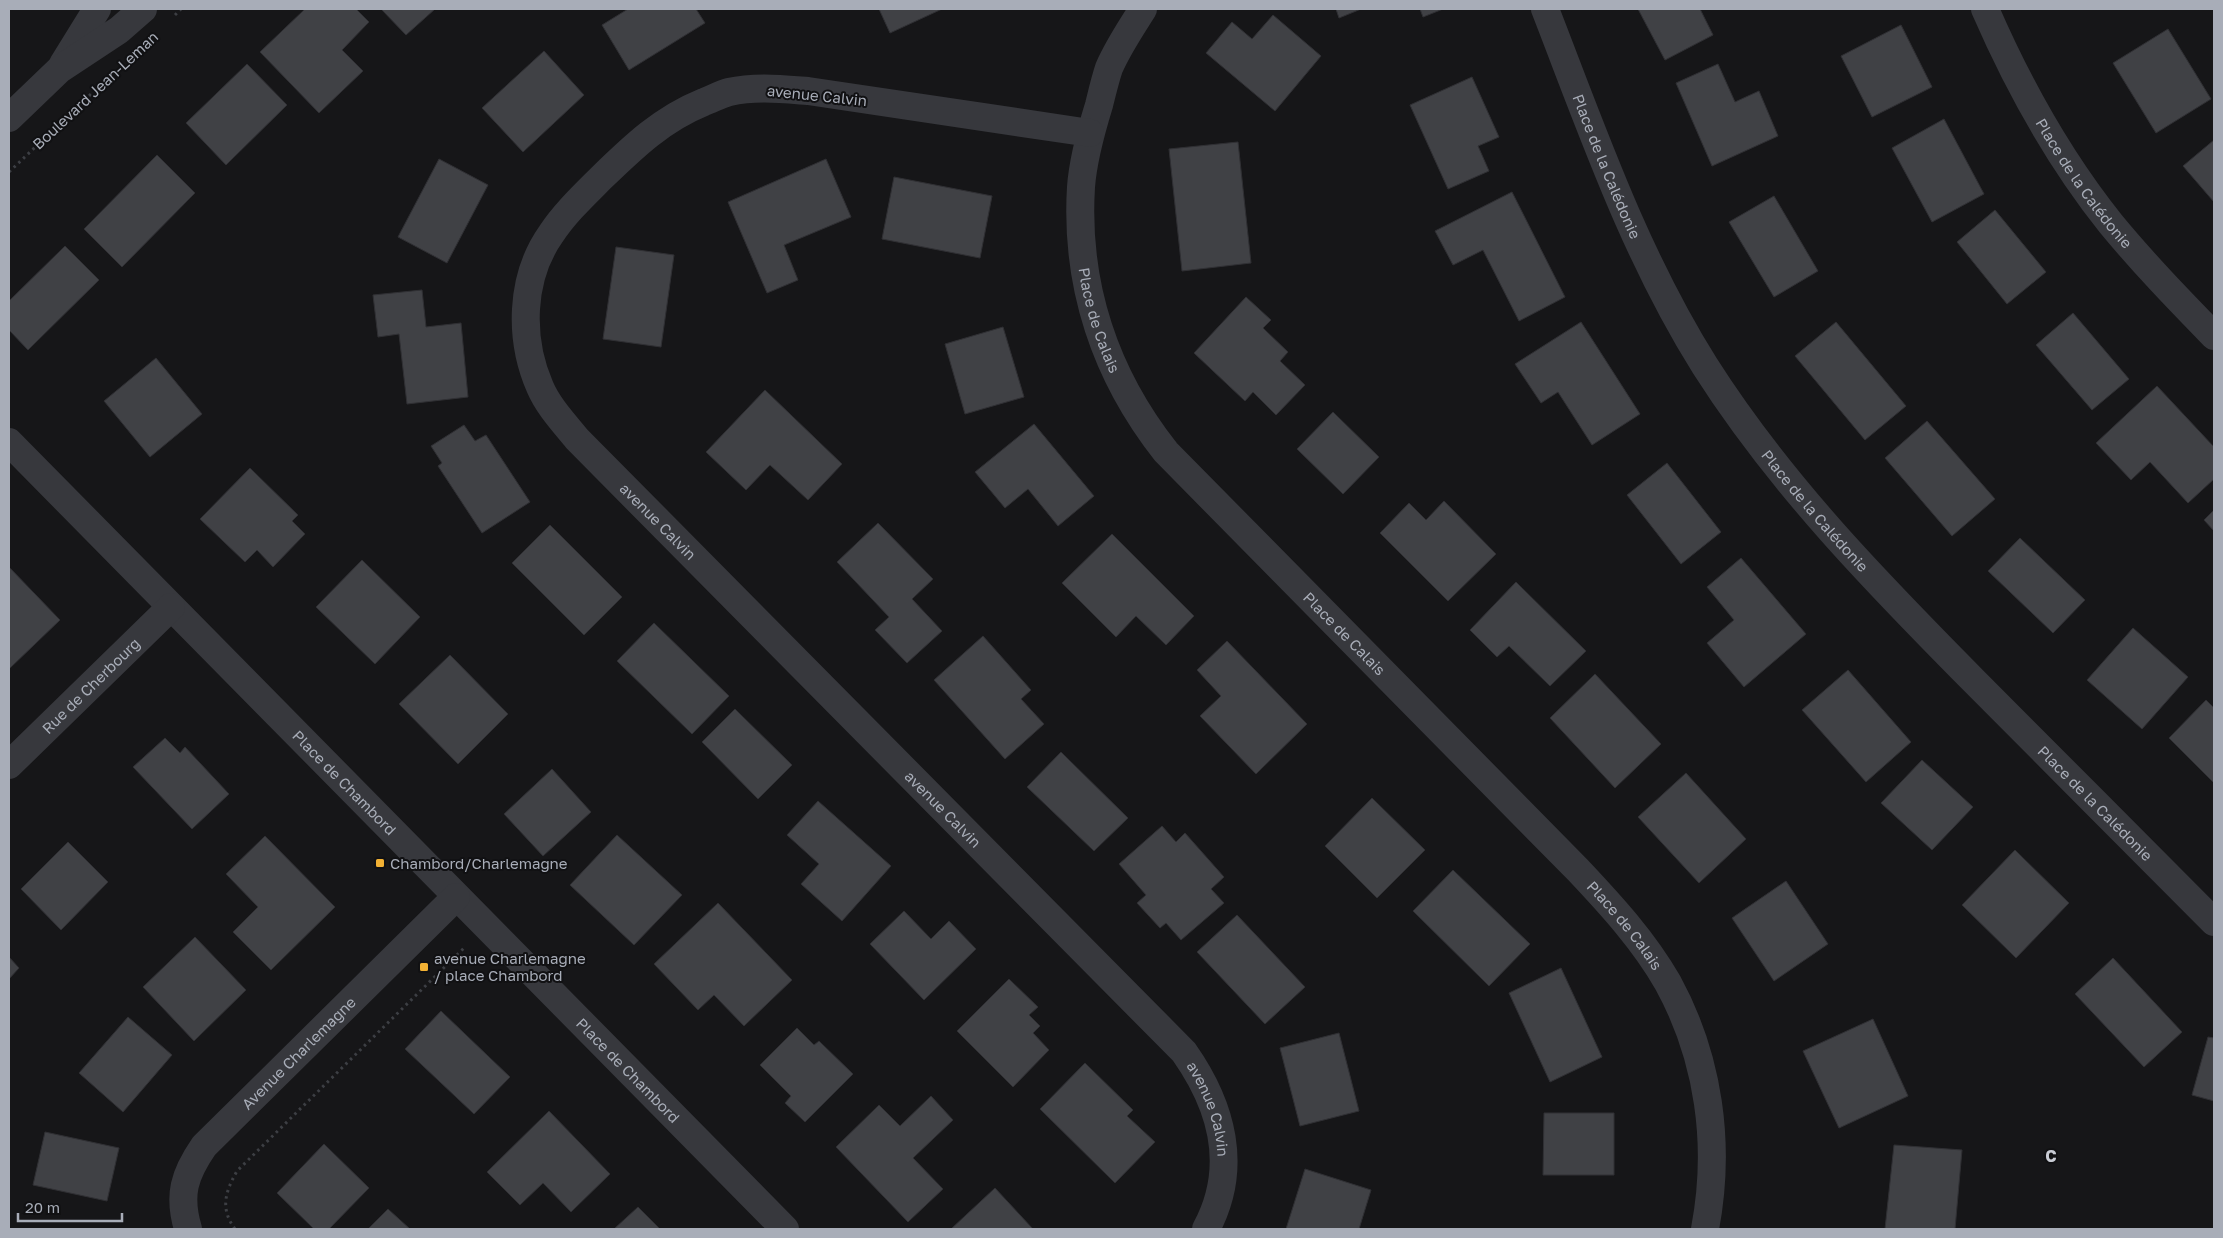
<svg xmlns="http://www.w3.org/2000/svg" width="2223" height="1238" font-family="'Golos Text',sans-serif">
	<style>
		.building { fill: #404145; stroke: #303034 }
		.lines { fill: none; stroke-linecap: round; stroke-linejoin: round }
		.path { stroke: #3d3f44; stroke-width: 3; stroke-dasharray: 2.5 4; stroke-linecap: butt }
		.minor { stroke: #37383d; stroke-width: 28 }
		.poi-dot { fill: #f2b134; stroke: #111113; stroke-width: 2 }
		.labels { text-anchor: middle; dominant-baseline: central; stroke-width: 4; stroke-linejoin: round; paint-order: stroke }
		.street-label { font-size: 15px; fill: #a8adb8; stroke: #111113 }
		.poi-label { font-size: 15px; fill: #a8adb8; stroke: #111113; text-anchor: start }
		.neighbourhood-label { font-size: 16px; font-weight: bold; fill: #c9ccd4; stroke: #111113 }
	</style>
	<rect width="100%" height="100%" fill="#161618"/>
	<!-- building -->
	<path class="building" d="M 305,9 L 356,9 L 369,22 L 342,50 L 363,71 L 319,113 L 260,52 Z
		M 381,9 L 435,9 L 406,35 Z
		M 628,9 L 696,9 L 705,23 L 629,70 L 602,25 Z
		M 879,9 L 942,9 L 890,33 Z
		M 1336,9 L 1361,9 L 1339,18 Z
		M 1420,9 L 1443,9 L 1423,17 Z
		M 1638,9 L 1700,9 L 1713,35 L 1665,60 Z
		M 1273,15 L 1321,56 L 1275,111 L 1206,53 L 1232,22 L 1252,39 Z
		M 1901,25 L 1932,87 L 1872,117 L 1841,56 Z
		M 2168,29 L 2211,99 L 2156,133 L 2113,63 Z
		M 544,51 L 584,95 L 523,152 L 482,108 Z
		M 247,64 L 287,105 L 226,165 L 186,123 Z
		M 1718,64 L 1735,102 L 1759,91 L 1778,136 L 1712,166 L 1676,83 Z
		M 1472,77 L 1499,137 L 1478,146 L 1489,171 L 1448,189 L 1410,105 Z
		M 1944,119 L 1984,194 L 1932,222 L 1892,148 Z
		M 2214,140 L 2214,202 L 2183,166 Z
		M 1238,142 L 1251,263 L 1182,271 L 1169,149 Z
		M 157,155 L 195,193 L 122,267 L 84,229 Z
		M 439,159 L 488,185 L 447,263 L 398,237 Z
		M 826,159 L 851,217 L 784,245 L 798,280 L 767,293 L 728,202 Z
		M 894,177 L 992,196 L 980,258 L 882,239 Z
		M 1512,192 L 1565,297 L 1519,321 L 1483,250 L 1453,265 L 1435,231 Z
		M 1774,196 L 1818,271 L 1774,297 L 1729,222 Z
		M 1995,210 L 2046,272 L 2007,304 L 1957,242 Z
		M 65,246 L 99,280 L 28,350 L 9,330 L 9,301 Z
		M 616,247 L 674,255 L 661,347 L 603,339 Z
		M 422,290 L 426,327 L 461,323 L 468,397 L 407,404 L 399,334 L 378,337 L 373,295 Z
		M 1246,297 L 1271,320 L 1263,328 L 1288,352 L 1280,361 L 1305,385 L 1276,415 L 1253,392 L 1245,401 L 1194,353 Z
		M 2073,313 L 2129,379 L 2092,410 L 2036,345 Z
		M 1581,322 L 1640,414 L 1592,445 L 1558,392 L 1541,403 L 1515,364 Z
		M 1836,322 L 1906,406 L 1865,440 L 1795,356 Z
		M 1003,327 L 1024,397 L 965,414 L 945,344 Z
		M 156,358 L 202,414 L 150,457 L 104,401 Z
		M 2157,386 L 2214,447 L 2214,479 L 2188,503 L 2150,462 L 2131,480 L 2096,443 Z
		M 765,390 L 842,464 L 808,500 L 770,465 L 746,490 L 706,452 Z
		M 1333,412 L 1379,457 L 1343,494 L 1297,449 Z
		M 1927,421 L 1995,499 L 1952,536 L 1885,458 Z
		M 1034,424 L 1094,496 L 1058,526 L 1028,489 L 1005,508 L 975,472 Z
		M 464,425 L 475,441 L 486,435 L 530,502 L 482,533 L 438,466 L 442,463 L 431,446 Z
		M 1667,463 L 1721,532 L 1681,564 L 1627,495 Z
		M 250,468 L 298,515 L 292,521 L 305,534 L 273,567 L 257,550 L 245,562 L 200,519 Z
		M 1444,501 L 1496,554 L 1448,601 L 1380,533 L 1409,503 L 1426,520 Z
		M 2214,510 L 2214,531 L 2204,520 Z
		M 878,523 L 933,579 L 912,599 L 942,631 L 907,663 L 875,630 L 889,617 L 837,562 Z
		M 550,525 L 622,597 L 584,635 L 512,563 Z
		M 1112,534 L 1194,616 L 1166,645 L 1136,616 L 1116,637 L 1062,583 Z
		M 2020,538 L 2085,600 L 2053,633 L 1988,571 Z
		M 1741,558 L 1806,634 L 1744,687 L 1707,643 L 1734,620 L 1707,587 Z
		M 362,560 L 420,617 L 375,664 L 316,607 Z
		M 9,567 L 60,620 L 9,669 Z
		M 1516,582 L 1586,651 L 1550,686 L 1509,646 L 1497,657 L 1470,630 Z
		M 654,623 L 729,696 L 692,734 L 617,661 Z
		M 2133,628 L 2188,677 L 2142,729 L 2087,680 Z
		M 983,636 L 1031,690 L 1021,699 L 1044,724 L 1005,759 L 934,680 Z
		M 1227,641 L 1307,724 L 1256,774 L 1200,716 L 1221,696 L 1197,670 Z
		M 450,655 L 508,714 L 458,764 L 399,704 Z
		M 1848,670 L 1911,742 L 1866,782 L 1802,710 Z
		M 1595,674 L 1661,744 L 1615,788 L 1550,718 Z
		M 2206,700 L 2214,708 L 2214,783 L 2169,738 Z
		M 735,709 L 792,765 L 758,799 L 702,742 Z
		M 165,738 L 180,753 L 185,747 L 229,794 L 192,829 L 133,767 Z
		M 1061,752 L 1128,818 L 1094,851 L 1027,787 Z
		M 1922,760 L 1973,807 L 1932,850 L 1881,803 Z
		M 552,769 L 591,812 L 543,856 L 504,814 Z
		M 1686,773 L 1746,839 L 1699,883 L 1638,817 Z
		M 1372,798 L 1425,850 L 1377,898 L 1325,846 Z
		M 818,801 L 891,866 L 842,921 L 801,884 L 819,864 L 787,835 Z
		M 1162,826 L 1176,842 L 1185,833 L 1224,877 L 1211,889 L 1224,903 L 1181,940 L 1166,923 L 1160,928 L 1137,903 L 1146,895 L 1119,864 Z
		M 617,835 L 682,895 L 634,945 L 570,885 Z
		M 265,836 L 335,907 L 271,970 L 233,932 L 258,907 L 226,874 Z
		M 68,842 L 108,882 L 61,930 L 21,889 Z
		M 2015,850 L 2069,903 L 2016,958 L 1962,905 Z
		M 1453,870 L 1530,944 L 1489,986 L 1413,911 Z
		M 1786,881 L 1828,944 L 1774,981 L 1732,918 Z
		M 718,903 L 792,980 L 744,1026 L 714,995 L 698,1010 L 654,964 Z
		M 904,911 L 931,939 L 949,921 L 976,949 L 924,1000 L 870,944 Z
		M 1237,915 L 1305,987 L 1265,1024 L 1197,952 Z
		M 195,937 L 246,990 L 194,1041 L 143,987 Z
		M 9,957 L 19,968 L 9,979 Z
		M 2113,958 L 2182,1032 L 2144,1067 L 2075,994 Z
		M 1561,968 L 1602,1057 L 1550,1082 L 1509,993 Z
		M 1009,979 L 1038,1007 L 1029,1015 L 1040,1026 L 1033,1033 L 1049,1050 L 1013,1087 L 957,1031 Z
		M 441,1011 L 510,1077 L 474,1114 L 405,1049 Z
		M 128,1017 L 172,1055 L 123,1112 L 79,1073 Z
		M 1873,1019 L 1908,1096 L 1839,1128 L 1803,1051 Z
		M 797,1028 L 814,1045 L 819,1041 L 853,1074 L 805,1122 L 785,1103 L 791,1096 L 760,1065 Z
		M 1339,1033 L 1359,1111 L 1300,1126 L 1280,1048 Z
		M 2208,1037 L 2214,1038 L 2214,1101 L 2192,1095 Z
		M 1085,1063 L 1133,1110 L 1127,1116 L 1155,1142 L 1115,1183 L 1040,1109 Z
		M 931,1096 L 953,1120 L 913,1158 L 943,1189 L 908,1222 L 836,1147 L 879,1105 L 900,1126 Z
		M 549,1111 L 610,1174 L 571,1212 L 543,1183 L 520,1205 L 487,1172 Z
		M 1544,1113 L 1614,1113 L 1614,1175 L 1543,1175 Z
		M 45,1132 L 119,1148 L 107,1201 L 33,1185 Z
		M 324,1144 L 369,1188 L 329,1229 L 314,1229 L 277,1193 Z
		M 1894,1145 L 1962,1150 L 1955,1229 L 1885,1229 Z
		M 1305,1169 L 1371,1190 L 1359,1229 L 1286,1229 Z
		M 995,1188 L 1033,1229 L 951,1229 Z
		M 638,1207 L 660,1229 L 614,1229 Z
		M 388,1209 L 410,1229 L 368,1229 Z"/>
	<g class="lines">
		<!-- path -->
		<path class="path" d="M 175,15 L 181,9
			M 9,172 L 110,76
			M 235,1229 C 220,1209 225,1192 237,1171 L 464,948"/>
		<!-- minor -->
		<g class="minor">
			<path id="s1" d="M 1143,9 C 1131,28 1118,47 1109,68 C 1105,80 1102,93 1099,105 C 1091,131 1083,159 1081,187 C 1075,285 1105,375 1166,452 L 1578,870 C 1611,905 1644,941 1668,983 C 1709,1058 1721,1145 1705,1229"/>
			<path id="s2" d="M 1545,9 C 1592,130 1635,255 1705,366 C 1780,484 1877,583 1974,681 C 2054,761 2134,842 2214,922"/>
			<path id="s3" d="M 1985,9 C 2018,85 2059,159 2111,224 C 2144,264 2179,300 2214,336"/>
			<path d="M 63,64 L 97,9"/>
			<path d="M 9,118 L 60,69 L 119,30 L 143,9"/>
			<path id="s4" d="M 1090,133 L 808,91 C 782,89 755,86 729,92 C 721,94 712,99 704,102 C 662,119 634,146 601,178 C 583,196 565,213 551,234 C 520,278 519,339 540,387 C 548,406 564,423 577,439 L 1184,1052 C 1222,1106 1239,1168 1206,1229"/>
			<path id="s5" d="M 9,442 L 785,1229"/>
			<path id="s6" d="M 9,765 L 171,607"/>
			<path id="s7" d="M 188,1229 C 178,1195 184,1175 204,1146 L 456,897"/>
		</g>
	</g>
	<!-- markers -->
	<g class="poi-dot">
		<rect x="375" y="858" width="10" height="10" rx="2.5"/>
		<rect x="419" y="962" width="10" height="10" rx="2.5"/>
	</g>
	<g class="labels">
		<!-- street labels -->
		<g class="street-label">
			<text transform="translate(95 90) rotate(-43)">Boulevard Jean-Leman</text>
			<text transform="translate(817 95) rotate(6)">avenue Calvin</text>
			<text stroke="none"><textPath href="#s2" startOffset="169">Place de la Calédonie</textPath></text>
			<text stroke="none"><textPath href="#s3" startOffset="201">Place de la Calédonie</textPath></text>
			<text stroke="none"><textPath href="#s1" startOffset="326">Place de Calais</textPath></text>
			<text stroke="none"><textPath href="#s2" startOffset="574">Place de la Calédonie</textPath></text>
			<text stroke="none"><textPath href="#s4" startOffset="935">avenue Calvin</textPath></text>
			<text stroke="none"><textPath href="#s1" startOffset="730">Place de Calais</textPath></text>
			<text stroke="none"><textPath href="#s6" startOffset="114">Rue de Cherbourg</textPath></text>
			<text stroke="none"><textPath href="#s5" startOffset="478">Place de Chambord</textPath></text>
			<text stroke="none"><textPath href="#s2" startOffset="979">Place de la Calédonie</textPath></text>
			<text stroke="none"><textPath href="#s4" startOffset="1340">avenue Calvin</textPath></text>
			<text stroke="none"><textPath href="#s1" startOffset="1135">Place de Calais</textPath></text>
			<text stroke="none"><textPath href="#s7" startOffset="221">Avenue Charlemagne</textPath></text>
			<text stroke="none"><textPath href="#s5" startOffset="882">Place de Chambord</textPath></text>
			<text stroke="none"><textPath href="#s4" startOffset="1745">avenue Calvin</textPath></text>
		</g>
		<!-- poi labels -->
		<g class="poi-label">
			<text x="390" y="863">Chambord/Charlemagne</text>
			<text x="434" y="958">avenue Charlemagne<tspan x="434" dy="17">/ place Chambord</tspan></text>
		</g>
		<!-- neighbourhood labels -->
		<g class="neighbourhood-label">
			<text x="2051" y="1156">C</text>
		</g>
	</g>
	<!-- border -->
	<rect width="2223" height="1238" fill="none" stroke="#a8adb8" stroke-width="20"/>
	<!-- scale -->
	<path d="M18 1213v8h104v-8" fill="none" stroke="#a8adb8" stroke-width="2.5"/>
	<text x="25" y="1213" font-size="15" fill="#a8adb8" stroke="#111113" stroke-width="4" paint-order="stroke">20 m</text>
</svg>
